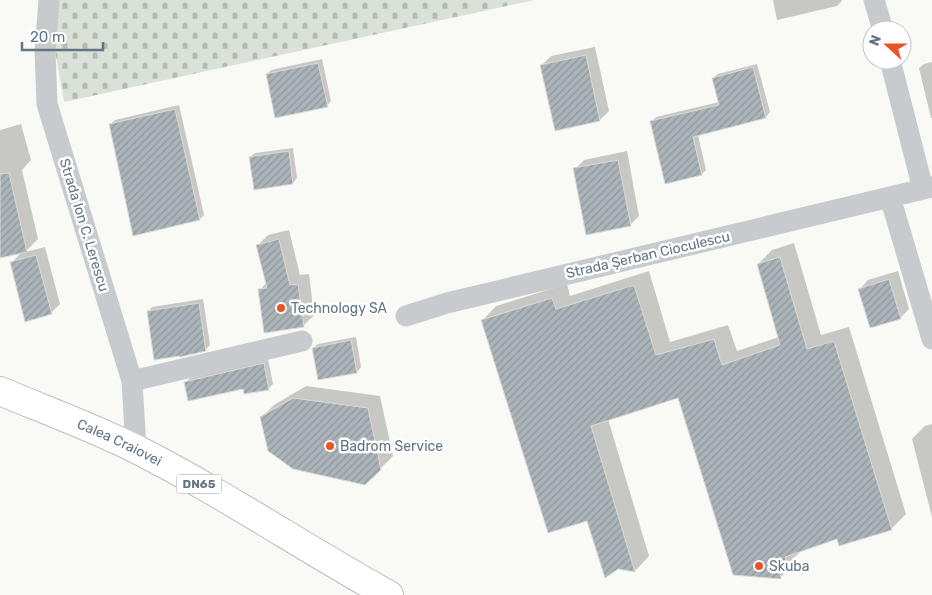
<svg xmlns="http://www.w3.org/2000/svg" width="932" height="595" font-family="Rubik,sans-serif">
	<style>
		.cemetery { fill: url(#cemetery-stones) }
		.shadow { fill: #0003 }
		.building { fill: url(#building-hatch); stroke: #dbdbd8 }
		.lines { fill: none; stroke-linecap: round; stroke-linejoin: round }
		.primary-casing { stroke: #babec2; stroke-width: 30 }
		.minor { stroke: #c7cbce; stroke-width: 21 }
		.primary { stroke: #fff; stroke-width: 28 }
		.poi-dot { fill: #ea5325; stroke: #fff; stroke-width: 2 }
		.labels { text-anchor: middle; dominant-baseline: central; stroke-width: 5; stroke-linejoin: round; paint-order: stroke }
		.shield { fill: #fff; stroke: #929ea8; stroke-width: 1 }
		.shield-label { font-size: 12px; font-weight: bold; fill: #637482 }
		.street-label { font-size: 14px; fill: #637482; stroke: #fff }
		.poi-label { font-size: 14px; fill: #637482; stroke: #fff; text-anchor: start }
	</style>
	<defs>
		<pattern id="cemetery-stones" width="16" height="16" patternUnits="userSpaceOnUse" patternTransform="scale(1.25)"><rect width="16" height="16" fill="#dae1d7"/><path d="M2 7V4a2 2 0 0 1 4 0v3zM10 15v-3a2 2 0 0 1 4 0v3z" fill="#b4bbb4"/></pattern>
		<pattern id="building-hatch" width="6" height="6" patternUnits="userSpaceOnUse" patternTransform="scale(1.25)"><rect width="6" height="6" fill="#abb4b9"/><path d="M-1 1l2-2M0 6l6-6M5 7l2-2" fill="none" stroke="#8f979c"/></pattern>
	</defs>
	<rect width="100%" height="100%" fill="#f9f9f6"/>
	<!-- cemetery -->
	<path class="cemetery" d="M 46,0 L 534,0 L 64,102 Z"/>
	<!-- shadow -->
	<path class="shadow" d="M 773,0 L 841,0 L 842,1 L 837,6 L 777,20 Z
		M 595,47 L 609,111 L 600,120 L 542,65 L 551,56 Z
		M 322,59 L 331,101 L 327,106 L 267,74 L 271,70 Z
		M 932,62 L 932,118 L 931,118 L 919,68 L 924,64 Z
		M 757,64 L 770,112 L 766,117 L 698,135 L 706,170 L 702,174 L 652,122 L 656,117 L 719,102 L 713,78 L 718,74 Z
		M 179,105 L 204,215 L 200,219 L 111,124 L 115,120 Z
		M 21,124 L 31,160 L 22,170 L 38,239 L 25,252 L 45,247 L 60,304 L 51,313 L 11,263 L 22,252 L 0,257 L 0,130 Z
		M 293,148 L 297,178 L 293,183 L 250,157 L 255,153 Z
		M 627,151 L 639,216 L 630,225 L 575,169 L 584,160 Z
		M 289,230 L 300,275 L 309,274 L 314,315 L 303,326 L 260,290 L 267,282 L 258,245 L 268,235 Z
		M 794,243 L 821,335 L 849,327 L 906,514 L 891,529 L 838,538 L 802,550 L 794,558 L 795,563 L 781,577 L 679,397 L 608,419 L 649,556 L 635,571 L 618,568 L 588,519 L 482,321 L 496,306 L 567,284 L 570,296 L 649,271 L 670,342 L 728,325 L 737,351 L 779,337 L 758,264 L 772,250 Z
		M 898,271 L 909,309 L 900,318 L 860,289 L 868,280 Z
		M 203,299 L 210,345 L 205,350 L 148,312 L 152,307 Z
		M 356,337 L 361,367 L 357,372 L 313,348 L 318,344 Z
		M 268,359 L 273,384 L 269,388 L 245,393 L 244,388 L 186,382 L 190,378 Z
		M 306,386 L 380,396 L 393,456 L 365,484 L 261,418 L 274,405 Z
		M 932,424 L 932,517 L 912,439 L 925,426 Z"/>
	<!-- building -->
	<path class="building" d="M 586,55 L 600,121 L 555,131 L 540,65 Z
		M 318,63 L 328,107 L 275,118 L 266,74 Z
		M 753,67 L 766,118 L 693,137 L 702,175 L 665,184 L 650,121 L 719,105 L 712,78 Z
		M 175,109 L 200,220 L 133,236 L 109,124 Z
		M 289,151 L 293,184 L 254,190 L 249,157 Z
		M 618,160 L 631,226 L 586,235 L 573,168 Z
		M 9,173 L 27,252 L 0,258 L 0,174 Z
		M 279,239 L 290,285 L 298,284 L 304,327 L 264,333 L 258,289 L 267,288 L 256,245 Z
		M 36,255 L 52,314 L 25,322 L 10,262 Z
		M 780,257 L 807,349 L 834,341 L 892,530 L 839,546 L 837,539 L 785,557 L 788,566 L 780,569 L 781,579 L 733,575 L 678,398 L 591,426 L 635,572 L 618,569 L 605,578 L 587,521 L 548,533 L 481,320 L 552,298 L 556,309 L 634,285 L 656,355 L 714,339 L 722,365 L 780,345 L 757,264 Z
		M 889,279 L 901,319 L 870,328 L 858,289 Z
		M 199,303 L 206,351 L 180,357 L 179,356 L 154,360 L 147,311 Z
		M 351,340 L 357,373 L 318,380 L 312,348 Z
		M 264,363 L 269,390 L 244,394 L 243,389 L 188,401 L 184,382 Z
		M 293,398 L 368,408 L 381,470 L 365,485 L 293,469 L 268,451 L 260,417 Z"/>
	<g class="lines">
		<defs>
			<g id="primary">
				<path id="s1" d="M 0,391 C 45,410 92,427 136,449 C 223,493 304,548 389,595"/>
			</g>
		</defs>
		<!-- primary casing -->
		<use href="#primary" class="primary-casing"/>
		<!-- minor -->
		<path class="minor" d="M 49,0 L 45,51 L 47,104 L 132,381 L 136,449
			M 874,0 L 883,30
			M 890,60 L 923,189
			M 890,197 L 932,339
			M 406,316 L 447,303 L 932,187
			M 132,381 L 302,341"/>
		<!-- primary -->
		<use href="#primary" class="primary"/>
	</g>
	<!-- markers -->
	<g class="poi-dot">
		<circle cx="281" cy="308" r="5"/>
		<circle cx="330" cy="446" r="5"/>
		<circle cx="759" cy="566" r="5"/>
	</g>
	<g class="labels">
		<!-- shield labels -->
		<rect class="shield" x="176.5" y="474.5" width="45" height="19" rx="4"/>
		<g class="shield-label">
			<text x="199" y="484">DN65</text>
		</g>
		<!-- street labels -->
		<g class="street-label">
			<text transform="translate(84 225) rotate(73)">Strada Ion C. Lerescu</text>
			<text transform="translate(648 255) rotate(-13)">Strada Șerban Cioculescu</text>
			<text stroke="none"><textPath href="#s1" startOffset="130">Calea Craiovei</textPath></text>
		</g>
		<!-- poi labels -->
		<g class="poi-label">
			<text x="291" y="308">Technology SA</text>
			<text x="340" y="446">Badrom Service</text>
			<text x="769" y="566">Skuba</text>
		</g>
	</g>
	<!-- north arrow -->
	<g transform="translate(887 45) rotate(291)"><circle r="24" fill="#ffffff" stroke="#c1c7cd"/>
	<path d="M0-4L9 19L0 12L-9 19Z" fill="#ea5325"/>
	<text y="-8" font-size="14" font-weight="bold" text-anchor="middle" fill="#637482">N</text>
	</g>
	<!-- scale -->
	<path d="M22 42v8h81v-8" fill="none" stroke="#637482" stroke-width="2.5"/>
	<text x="30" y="42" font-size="15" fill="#637482" stroke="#ffffff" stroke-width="4" paint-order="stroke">20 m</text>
</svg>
